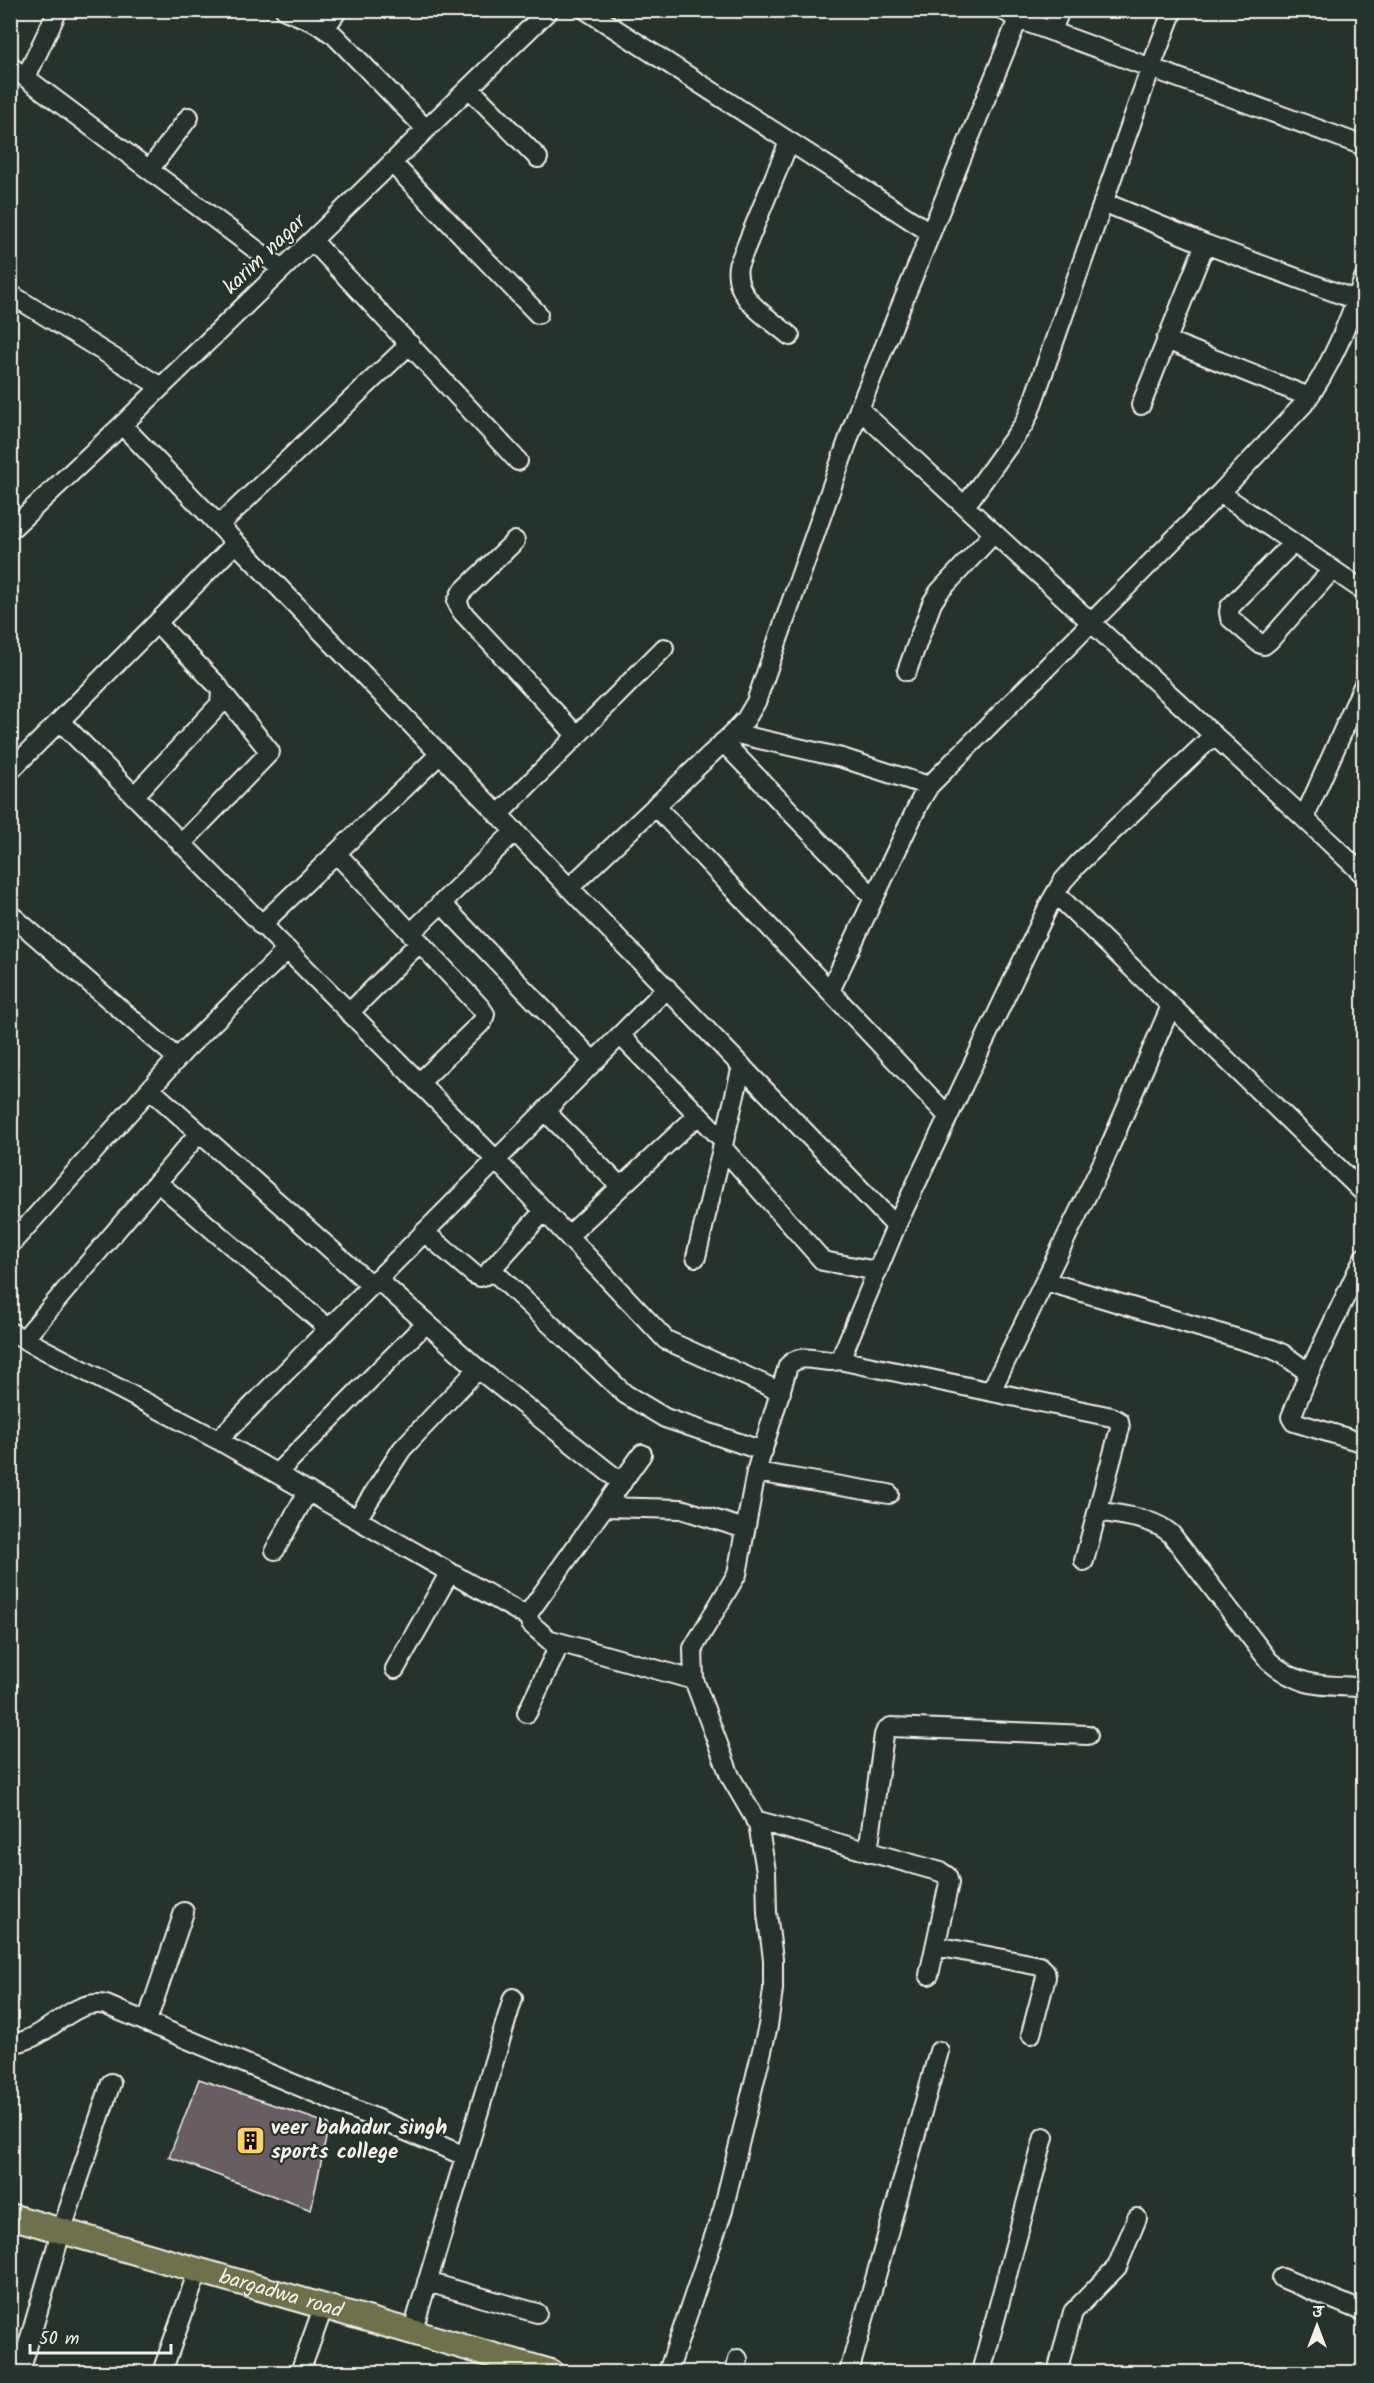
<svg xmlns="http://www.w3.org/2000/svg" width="1374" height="2383" font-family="Kalam,'Playpen Sans Deva',sans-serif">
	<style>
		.building { fill: #675d62; stroke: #f4f1e8; stroke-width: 1.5 }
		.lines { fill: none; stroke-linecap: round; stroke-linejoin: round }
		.minor-casing { stroke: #f4f1e8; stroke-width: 22 }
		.major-casing { stroke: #f4f1e8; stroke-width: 28 }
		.minor { stroke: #26332d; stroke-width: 18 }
		.major { stroke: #6e714b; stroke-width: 24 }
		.labels { text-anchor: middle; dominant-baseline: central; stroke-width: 4.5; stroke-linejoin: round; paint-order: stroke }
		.street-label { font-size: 21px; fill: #f4f1e8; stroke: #26332d }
		.poi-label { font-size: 21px; font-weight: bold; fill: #f4f1e8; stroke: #26332d; text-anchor: start }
	</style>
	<rect width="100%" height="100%" fill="#26332d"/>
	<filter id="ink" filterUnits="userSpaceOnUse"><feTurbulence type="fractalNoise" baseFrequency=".0167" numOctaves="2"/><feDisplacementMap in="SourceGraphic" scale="12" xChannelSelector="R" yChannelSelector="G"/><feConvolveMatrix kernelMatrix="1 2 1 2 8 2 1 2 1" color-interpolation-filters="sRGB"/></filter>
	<g filter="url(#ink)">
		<!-- building -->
		<path class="building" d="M 199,2079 L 329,2124 L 311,2210 L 169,2157 Z"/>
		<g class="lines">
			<defs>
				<path id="minor" d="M 285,10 L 316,23 L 334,35 L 426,129
					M 586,10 L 931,233
					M 1003,10 L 1018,19 L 1364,146
					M 325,28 L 338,10
					M 1052,31 L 1060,10
					M 10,66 L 282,269
					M 26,77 L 58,10
					M 469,88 L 538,158
					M 789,142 L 738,266 C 733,299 767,316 790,336
					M 392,163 L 538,314
					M 149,170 L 189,117
					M 1103,202 L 1205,244 L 1364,303
					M 312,240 L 518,461
					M 10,294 L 161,387
					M 1166,340 L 1309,397
					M 1141,405 L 1205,244
					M 859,409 L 1304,818 L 1364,875
					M 122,425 L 896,1226
					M 1220,493 L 1364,591
					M 965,506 L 1024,424 L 1029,413 L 1151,67 L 1173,10
					M 219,525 L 410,344
					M 10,530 L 122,425 L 549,10
					M 515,541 L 461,593 L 457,602 L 462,612 L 577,736
					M 1293,543 L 1230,607 L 1229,612 L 1230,618 L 1259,643 L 1264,645 L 1269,641 L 1332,570
					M 907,671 L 932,603 L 939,592 L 994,533
					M 61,722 L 496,1160 L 666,1340 L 781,1392
					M 733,733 L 842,758 L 929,786
					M 723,742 L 874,898
					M 10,771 L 236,543
					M 134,796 L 220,704 L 221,691 L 218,686 L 157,623
					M 655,806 L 948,1116
					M 498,815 L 664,648
					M 1304,818 L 1364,684
					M 181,844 L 270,752 L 221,691
					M 336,853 L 481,1008 L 485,1014 L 483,1021 L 419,1083
					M 569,888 L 733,733 L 746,719 L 756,702 L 859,409 L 1018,19
					M 1056,894 L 1364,1193
					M 441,903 L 594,1062
					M 10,914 L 177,1058
					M 261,925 L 440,754
					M 411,933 L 515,831
					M 830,991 L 920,801 L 929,786 L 1220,493 L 1303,405 C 1331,368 1349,321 1364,278
					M 349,1013 L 420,942
					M 620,1035 L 724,1141
					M 150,1089 L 371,1285
					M 545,1111 L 621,1187
					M 722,1147 L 823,1261 L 877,1271
					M 157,1182 L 328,1328
					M 424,1232 L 475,1275 L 480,1277 L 486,1275 L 544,1211
					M 568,1236 L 698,1115
					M 10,1245 L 185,1050 L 287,950
					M 696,1257 L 742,1066
					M 1364,1257 L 1309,1373 L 1291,1417 L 1294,1422 L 1364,1443
					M 491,1269 L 625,1394 L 665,1418 L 763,1451
					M 377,1279 L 478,1369 L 622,1483
					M 1045,1281 L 1272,1349 L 1283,1354 L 1309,1373
					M 10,1332 L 218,1440 L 528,1617
					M 24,1339 L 199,1133
					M 839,1360 L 1112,1417 L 1119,1421 L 1120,1428 L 1084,1561
					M 991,1391 L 1103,1162 L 1171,1006
					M 218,1440 L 667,988
					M 756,1472 L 889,1494
					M 277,1473 L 426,1323
					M 604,1507 L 681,1509 L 745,1529
					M 1098,1511 C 1122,1516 1152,1517 1171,1534 L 1269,1661 C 1301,1689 1324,1685 1364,1687
					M 357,1519 L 402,1449 L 478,1369
					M 275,1550 L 308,1491
					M 551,1640 L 694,1680
					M 395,1669 L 450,1572
					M 527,1713 L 555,1654 L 556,1646 L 531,1624 L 528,1617 L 530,1611 L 642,1454
					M 755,1820 L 941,1872 L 947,1876 L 949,1883 L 929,1975
					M 868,1852 L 884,1735 L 886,1730 L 891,1727 L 1088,1735
					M 936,1946 L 1040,1966 L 1045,1971 L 1046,1977 L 1031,2034
					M 147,2021 L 184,1912
					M 10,2043 C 46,2043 70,1997 106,2005 L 465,2156
					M 1282,2278 L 1364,2312
					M 427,2282 L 537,2313
					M 412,2333 L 513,1998
					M 20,2372 L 61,2232 L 111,2083
					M 162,2372 L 198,2271
					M 300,2372 L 323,2308
					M 668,2372 L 723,2210 L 768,2026 L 773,1990 L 773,1959 L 767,1913 L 766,1871 L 758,1824 L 730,1776 L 694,1680 L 693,1648 L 737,1574 L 756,1472 L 788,1366 C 802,1350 821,1365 839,1360 L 843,1353 L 896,1226 L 1050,903 L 1063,881 L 1078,864 L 1214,735
					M 735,2372 L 738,2359
					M 849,2372 L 939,2051
					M 981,2372 L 1044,2137
					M 1057,2372 L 1073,2312 L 1117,2267 L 1137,2218"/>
				<g id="major">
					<path id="s1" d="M 10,2216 L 551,2372"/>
				</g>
			</defs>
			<!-- minor casing -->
			<use href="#minor" class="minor-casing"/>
			<!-- major casing -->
			<use href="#major" class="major-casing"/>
			<!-- minor -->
			<use href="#minor" class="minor"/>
			<!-- major -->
			<use href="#major" class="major"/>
		</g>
	</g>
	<!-- icons -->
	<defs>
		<symbol id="building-square" viewBox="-11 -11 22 22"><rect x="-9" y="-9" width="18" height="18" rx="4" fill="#ffd166" stroke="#26332d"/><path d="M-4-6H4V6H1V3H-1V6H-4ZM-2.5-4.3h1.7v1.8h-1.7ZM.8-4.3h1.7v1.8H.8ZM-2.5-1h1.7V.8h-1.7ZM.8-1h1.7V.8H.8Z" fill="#111"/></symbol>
	</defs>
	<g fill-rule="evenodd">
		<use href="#building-square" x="234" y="2124" width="33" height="33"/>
	</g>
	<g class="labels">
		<!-- street labels -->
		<g class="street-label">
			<text transform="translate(265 255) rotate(-44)">karim nagar</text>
			<text stroke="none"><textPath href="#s1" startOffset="282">bargadwa road</textPath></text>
		</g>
		<!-- poi labels -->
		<g class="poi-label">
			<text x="271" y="2128">veer bahadur singh<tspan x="271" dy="24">sports college</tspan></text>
		</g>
	</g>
	<!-- margin -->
	<rect width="1374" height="2383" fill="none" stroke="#26332d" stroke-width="36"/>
	<rect x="18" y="18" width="1338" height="2347" fill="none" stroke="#f4f1e8" stroke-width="2" filter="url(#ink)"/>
	<!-- north arrow -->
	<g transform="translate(1317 2326)" stroke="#26332d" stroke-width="4.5" paint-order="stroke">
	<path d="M0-4.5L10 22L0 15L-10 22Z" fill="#f4f1e8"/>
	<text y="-9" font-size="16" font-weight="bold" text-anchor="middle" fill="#f4f1e8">उ</text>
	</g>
	<!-- scale -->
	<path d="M30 2344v9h141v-9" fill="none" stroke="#f4f1e8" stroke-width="3"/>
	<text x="39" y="2344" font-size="18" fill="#f4f1e8" stroke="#26332d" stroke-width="4.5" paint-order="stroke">50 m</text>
</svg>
